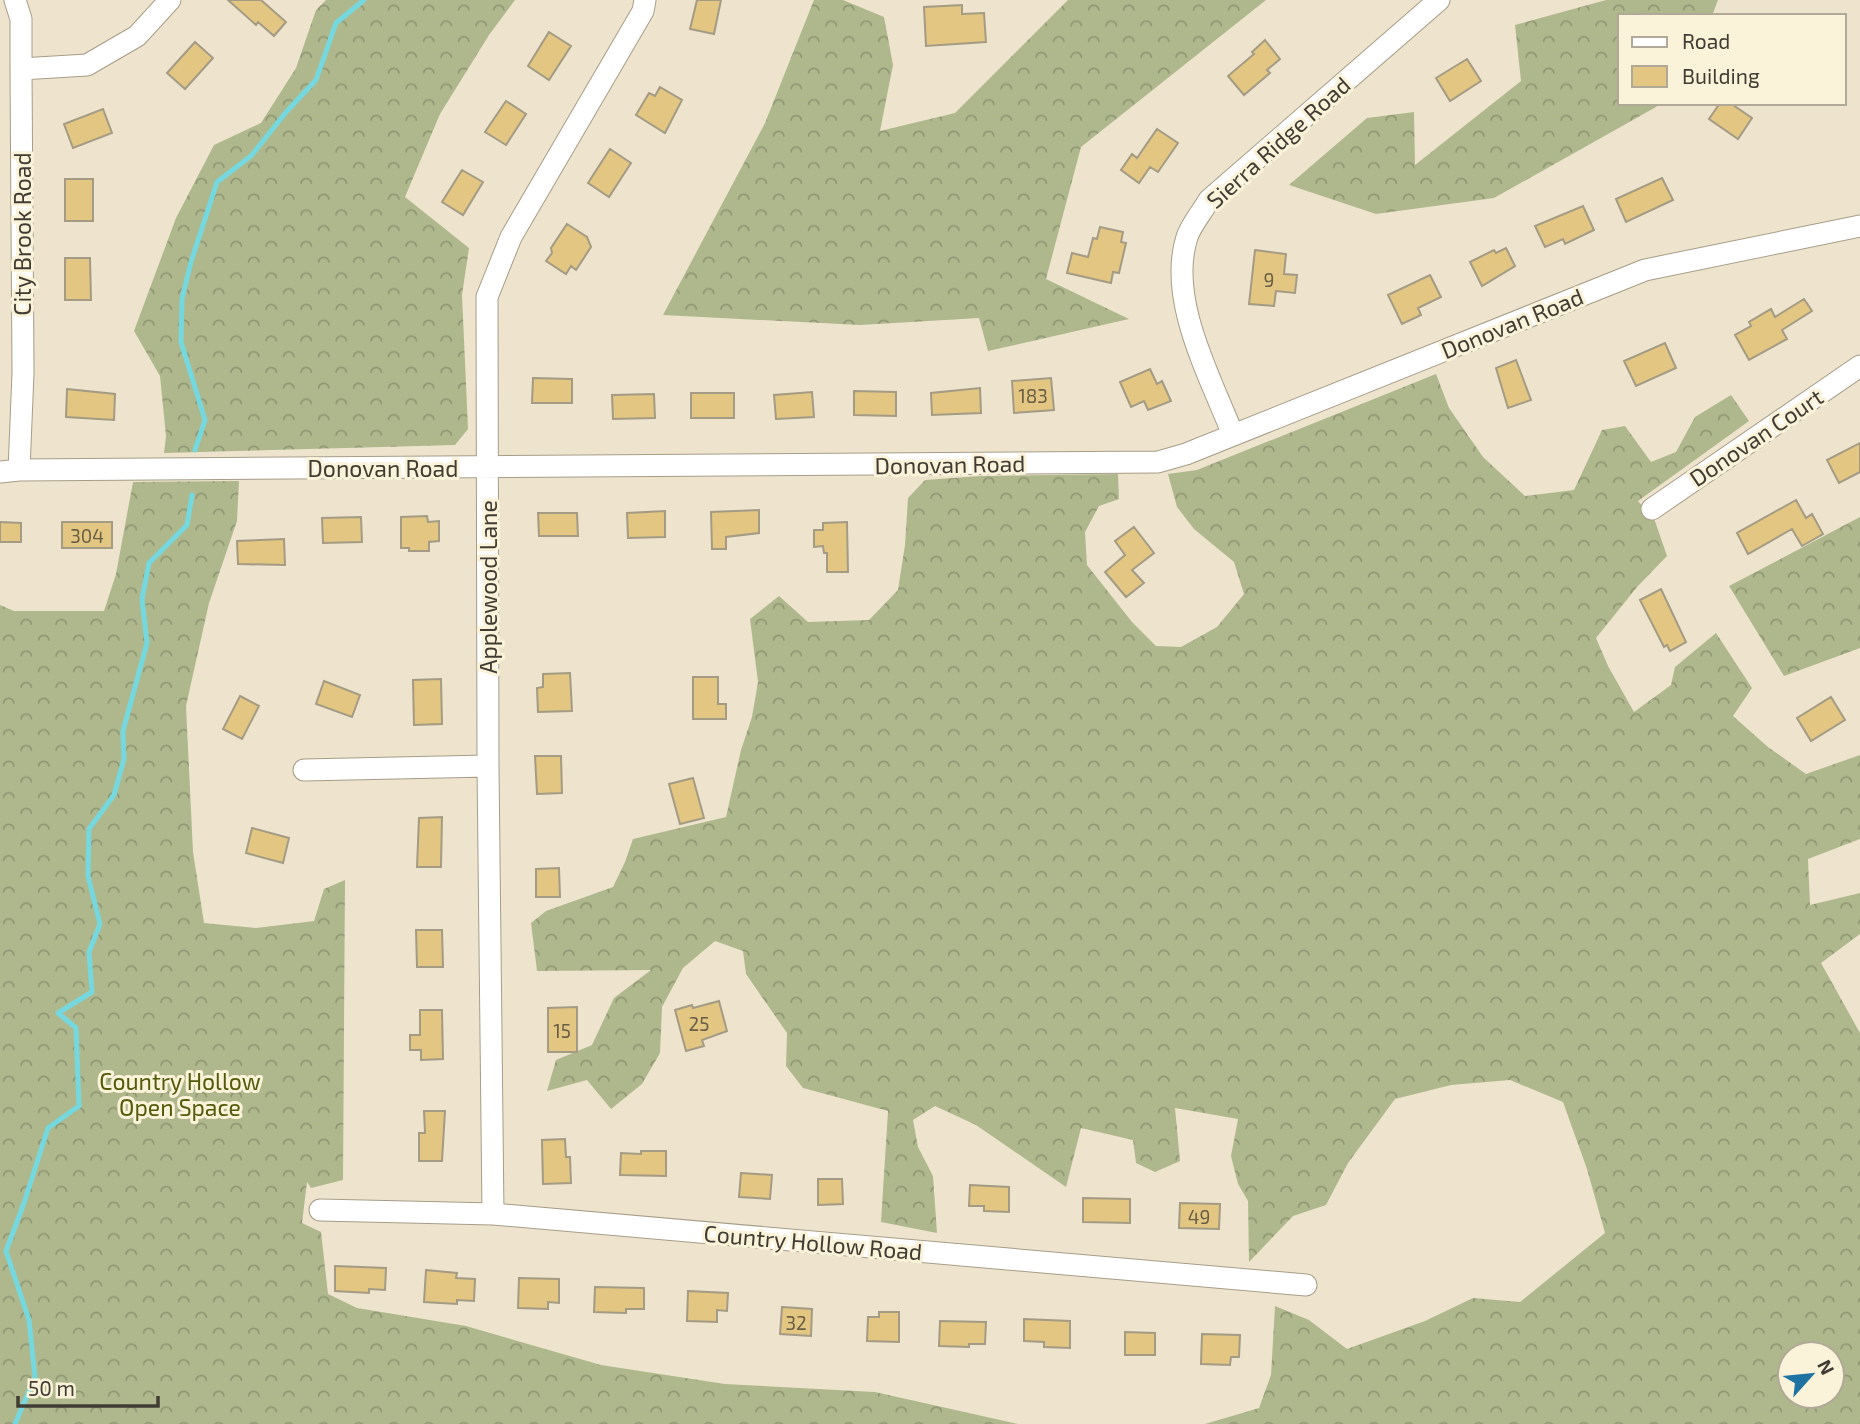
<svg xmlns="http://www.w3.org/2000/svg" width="1860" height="1424" font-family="'Exo 2',sans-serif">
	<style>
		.forest { fill: url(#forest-crowns); fill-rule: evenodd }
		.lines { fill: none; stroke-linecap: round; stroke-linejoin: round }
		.stream { stroke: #75d8de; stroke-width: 5 }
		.building { fill: #e2c681; stroke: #a49b85; stroke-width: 2 }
		.street-casing { stroke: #a69d88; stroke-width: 23 }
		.street { stroke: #fff; stroke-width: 21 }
		.labels { text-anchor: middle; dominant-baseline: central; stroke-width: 6; stroke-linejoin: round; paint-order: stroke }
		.number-label { font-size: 19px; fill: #685e46 }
		.street-label { font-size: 23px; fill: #403c33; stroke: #fbf2da }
		.park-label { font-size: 23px; fill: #515b09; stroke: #fbf2da }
	</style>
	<defs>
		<pattern id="forest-crowns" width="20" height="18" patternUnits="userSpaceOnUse" patternTransform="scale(1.75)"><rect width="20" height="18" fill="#afb88d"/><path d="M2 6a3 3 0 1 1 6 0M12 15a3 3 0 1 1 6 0" fill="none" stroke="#909774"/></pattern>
	</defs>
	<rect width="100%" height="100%" fill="#eee4cd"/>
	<!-- forest -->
	<path class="forest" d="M 326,0 L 515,0 L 489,35 L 440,114 L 405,197 L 469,248 L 462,295 L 468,429 L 455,445 L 164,453 L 166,436 L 160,376 L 134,331 L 176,218 L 214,145 L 261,123 L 296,68 L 316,10 Z
		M 814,0 L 843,0 L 884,17 L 893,65 L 880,131 L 955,113 L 1068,0 L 1266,0 L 1081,147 L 1046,279 L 1129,319 L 988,351 L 979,318 L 860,325 L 663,315 L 765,123 Z
		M 1606,0 L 1718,0 L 1712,16 L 1620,16 L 1620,103 L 1659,103 L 1656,107 L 1494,198 L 1376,214 L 1289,185 L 1367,118 L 1414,112 L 1415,165 L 1521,81 L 1515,25 Z
		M 1436,374 L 1449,408 L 1483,457 L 1525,496 L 1574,490 L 1602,430 L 1625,426 L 1651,462 L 1676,452 L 1695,417 L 1731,395 L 1749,421 L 1638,501 L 1655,521 L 1667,556 L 1637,587 L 1596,638 L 1608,666 L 1634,712 L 1671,685 L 1675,667 L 1716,633 L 1752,688 L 1733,716 L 1768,747 L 1806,774 L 1860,755 L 1860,839 L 1808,859 L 1810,905 L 1860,893 L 1860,934 L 1821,963 L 1860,1033 L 1860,1424 L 1205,1424 L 1259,1408 L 1271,1375 L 1275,1306 L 1309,1320 L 1347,1349 L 1425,1321 L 1473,1298 L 1520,1302 L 1605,1233 L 1587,1169 L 1563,1102 L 1510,1080 L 1451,1085 L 1395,1099 L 1348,1163 L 1326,1205 L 1293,1216 L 1249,1262 L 1248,1201 L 1238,1184 L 1231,1156 L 1238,1119 L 1175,1108 L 1180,1161 L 1155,1172 L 1136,1163 L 1133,1140 L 1081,1128 L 1066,1187 L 976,1125 L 935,1106 L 913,1120 L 918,1147 L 933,1176 L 937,1233 L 881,1222 L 888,1111 L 803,1088 L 786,1066 L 787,1033 L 746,974 L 743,951 L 715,941 L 683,968 L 662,1007 L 660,1053 L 642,1084 L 611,1109 L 587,1080 L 547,1091 L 556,1060 L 592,1045 L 614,998 L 651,970 L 537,971 L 531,923 L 546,911 L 613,887 L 625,862 L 633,839 L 726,817 L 741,750 L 752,717 L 758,682 L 750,619 L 779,596 L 808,622 L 869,620 L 898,590 L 905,545 L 908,498 L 925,480 L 981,476 L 1118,474 L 1119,499 L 1099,506 L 1085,532 L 1087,565 L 1132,622 L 1156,646 L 1181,647 L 1217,627 L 1244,594 L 1234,562 L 1194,529 L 1177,507 L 1168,474 L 1197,470 ZM 1790,1354 L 1832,1354 L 1832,1396 L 1790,1396 Z
		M 239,481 L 237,521 L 209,603 L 186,706 L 193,852 L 204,923 L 256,928 L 314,921 L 324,889 L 345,880 L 343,1180 L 311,1188 L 307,1182 L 302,1223 L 321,1232 L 328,1294 L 357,1308 L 466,1326 L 601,1365 L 725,1384 L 875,1392 L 1018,1424 L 0,1424 L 0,605 L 14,611 L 104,611 L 116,574 L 133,482 Z
		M 1860,517 L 1860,648 L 1784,676 L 1729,586 Z"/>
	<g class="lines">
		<!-- stream -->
		<path class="stream" d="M 195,450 L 205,420 L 181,342 L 182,299 L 191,262 L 217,182 L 251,156 L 287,111 L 316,80 L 336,23 L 364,0
			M 15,1424 L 35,1377 L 29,1320 L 6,1251 L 24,1203 L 48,1128 L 79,1106 L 76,1028 L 58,1013 L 92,992 L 89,952 L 100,924 L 88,876 L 89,829 L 114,795 L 124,759 L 123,731 L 147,643 L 142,599 L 149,563 L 187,525 L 192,495"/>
	</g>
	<!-- building -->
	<path class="building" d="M 228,0 L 261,0 L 286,22 L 274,36 L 258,22 L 256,25 Z
		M 697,0 L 721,0 L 714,34 L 690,29 Z
		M 962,5 L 962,14 L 984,13 L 986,42 L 926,46 L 924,7 Z
		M 549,32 L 571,46 L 549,80 L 528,66 Z
		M 1265,40 L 1280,59 L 1267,70 L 1270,73 L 1244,95 L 1228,76 L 1254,54 L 1252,52 Z
		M 195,42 L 213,58 L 185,89 L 167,73 Z
		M 1467,59 L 1481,81 L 1450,101 L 1436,78 Z
		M 660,87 L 682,100 L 665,133 L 636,115 L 649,93 L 655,96 Z
		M 506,101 L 526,114 L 506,145 L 485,132 Z
		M 1720,103 L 1730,103 L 1752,118 L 1738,139 L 1709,119 Z
		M 103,109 L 112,133 L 73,148 L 64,124 Z
		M 1157,129 L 1178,143 L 1158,172 L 1150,167 L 1139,183 L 1121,170 L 1132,154 L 1137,158 Z
		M 610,149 L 631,163 L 609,197 L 588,183 Z
		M 462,170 L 483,182 L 463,215 L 442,202 Z
		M 1662,178 L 1673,200 L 1626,222 L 1616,199 Z
		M 65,179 L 93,179 L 93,221 L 65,221 Z
		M 1583,206 L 1594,230 L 1565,244 L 1563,239 L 1545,247 L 1535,226 Z
		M 567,224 L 587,237 L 591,247 L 576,270 L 571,266 L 566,274 L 546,261 L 552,253 L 551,248 Z
		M 1100,227 L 1123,232 L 1121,242 L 1126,243 L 1119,273 L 1113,272 L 1111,283 L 1067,273 L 1072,253 L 1088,257 L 1093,238 L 1097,239 Z
		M 1506,248 L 1515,266 L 1482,286 L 1470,262 L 1494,250 L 1496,253 Z
		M 1255,250 L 1286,254 L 1284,274 L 1297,275 L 1295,293 L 1276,291 L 1274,306 L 1249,304 Z
		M 65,258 L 90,258 L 91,300 L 65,300 Z
		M 1430,275 L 1441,297 L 1418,308 L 1421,315 L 1402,324 L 1388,295 Z
		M 1804,299 L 1812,311 L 1782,330 L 1787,339 L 1749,360 L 1735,335 L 1751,326 L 1749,322 L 1771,309 L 1775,317 Z
		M 1665,343 L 1676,368 L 1636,386 L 1624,361 Z
		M 1516,360 L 1531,400 L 1508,408 L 1496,368 Z
		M 1150,369 L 1157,384 L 1162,381 L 1171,401 L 1148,410 L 1144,401 L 1131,407 L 1120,382 Z
		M 533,378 L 572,379 L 572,403 L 532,403 Z
		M 1051,378 L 1054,410 L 1014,413 L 1012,381 Z
		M 980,388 L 981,413 L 932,415 L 931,393 Z
		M 67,389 L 115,394 L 114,420 L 66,417 Z
		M 854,391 L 896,392 L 896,416 L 854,415 Z
		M 812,392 L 814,417 L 776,419 L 774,395 Z
		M 691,393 L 734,393 L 734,418 L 691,418 Z
		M 654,394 L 655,418 L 613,419 L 612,395 Z
		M 1860,443 L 1860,472 L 1839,483 L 1827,460 Z
		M 1796,500 L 1806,518 L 1812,514 L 1823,534 L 1802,546 L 1792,529 L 1748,554 L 1737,533 Z
		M 759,510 L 759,533 L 726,537 L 726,549 L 712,549 L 711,512 Z
		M 665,511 L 665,537 L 628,538 L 627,513 Z
		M 538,513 L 577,513 L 578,536 L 539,536 Z
		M 427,516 L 428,522 L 439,521 L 439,541 L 429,542 L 429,551 L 409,551 L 409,548 L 401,548 L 401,517 Z
		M 361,517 L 362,542 L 323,543 L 322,518 Z
		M 0,522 L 21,523 L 21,542 L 0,542 Z
		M 62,522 L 112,522 L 112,548 L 62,548 Z
		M 847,522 L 848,572 L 827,572 L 827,553 L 824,553 L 823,546 L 814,547 L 814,530 L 823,530 L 823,523 Z
		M 1134,527 L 1154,553 L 1132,570 L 1144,583 L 1126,597 L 1105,572 L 1125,555 L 1115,541 Z
		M 284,539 L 285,565 L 238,564 L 237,541 Z
		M 1661,589 L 1686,642 L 1670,651 L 1667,645 L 1664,647 L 1640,600 Z
		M 570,673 L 572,711 L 538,712 L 537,688 L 543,687 L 543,674 Z
		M 693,677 L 718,677 L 718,704 L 726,704 L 726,719 L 693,719 Z
		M 441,679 L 442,724 L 414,725 L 413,680 Z
		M 324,681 L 360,695 L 352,717 L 316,704 Z
		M 240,696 L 259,706 L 242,739 L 223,729 Z
		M 1831,697 L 1845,720 L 1811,741 L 1797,718 Z
		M 535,756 L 561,756 L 562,793 L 537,794 Z
		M 693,778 L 704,818 L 680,824 L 669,784 Z
		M 442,817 L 441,867 L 417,867 L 419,818 Z
		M 252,828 L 289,838 L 283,863 L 246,853 Z
		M 559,868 L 560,897 L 536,897 L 536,869 Z
		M 416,930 L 442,930 L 443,967 L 417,967 Z
		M 719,1001 L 727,1031 L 702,1040 L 704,1046 L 686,1051 L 675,1010 L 692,1005 L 693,1008 Z
		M 577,1007 L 577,1052 L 548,1052 L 548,1008 Z
		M 420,1010 L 442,1010 L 443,1059 L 421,1060 L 421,1050 L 410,1050 L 410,1035 L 420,1035 Z
		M 424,1111 L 445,1111 L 442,1161 L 419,1161 L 419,1133 L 425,1133 Z
		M 565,1139 L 566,1157 L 570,1157 L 571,1183 L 543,1184 L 542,1140 Z
		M 641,1151 L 666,1151 L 666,1176 L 620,1175 L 621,1153 L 641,1154 Z
		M 741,1173 L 772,1175 L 770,1199 L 739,1197 Z
		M 818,1179 L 842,1179 L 843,1204 L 818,1205 Z
		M 970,1185 L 1009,1187 L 1009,1212 L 984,1211 L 984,1206 L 969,1206 Z
		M 1083,1198 L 1130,1199 L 1130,1223 L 1083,1222 Z
		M 1180,1203 L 1220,1204 L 1219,1229 L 1179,1228 Z
		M 335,1266 L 386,1268 L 385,1290 L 369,1289 L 369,1293 L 335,1291 Z
		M 426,1270 L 457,1273 L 456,1278 L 475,1279 L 474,1301 L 457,1300 L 457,1304 L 424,1302 Z
		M 519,1278 L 559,1279 L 559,1303 L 548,1302 L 548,1309 L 518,1308 Z
		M 595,1287 L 644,1288 L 644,1309 L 626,1309 L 626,1313 L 594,1312 Z
		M 688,1291 L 728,1293 L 727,1311 L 717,1310 L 717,1322 L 687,1321 Z
		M 782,1307 L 812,1309 L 811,1336 L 780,1334 Z
		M 879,1312 L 899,1312 L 899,1342 L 867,1341 L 868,1317 L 879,1317 Z
		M 1024,1319 L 1070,1321 L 1070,1348 L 1044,1347 L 1044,1342 L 1024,1341 Z
		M 940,1321 L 986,1322 L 985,1344 L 969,1344 L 969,1347 L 939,1346 Z
		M 1125,1332 L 1155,1333 L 1155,1355 L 1125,1355 Z
		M 1202,1334 L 1240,1335 L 1239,1357 L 1231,1357 L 1230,1365 L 1201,1364 Z"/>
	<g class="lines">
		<defs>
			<path id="street" d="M 15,0 L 21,19 L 21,69 L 23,373 L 19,470
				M 21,69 L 87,65 L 137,36 L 170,0
				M 1233,435 C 1211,378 1167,300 1187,237 C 1191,225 1202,212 1209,200 L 1439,0
				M 0,472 L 19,470 L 1158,462 L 1186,454 L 1645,270 L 1860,226
				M 1652,509 L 1860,366
				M 304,770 L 488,766
				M 320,1210 L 493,1214 L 1306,1285
				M 493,1214 L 488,766 L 487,297 L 511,237 L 643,11 L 645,0"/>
		</defs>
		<!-- street casing -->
		<use href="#street" class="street-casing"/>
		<!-- street -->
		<use href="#street" class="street"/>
	</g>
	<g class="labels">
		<!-- number labels -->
		<g class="number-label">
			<text x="1269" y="279">9</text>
			<text x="1033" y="395">183</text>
			<text x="87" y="535">304</text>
			<text x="699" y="1023">25</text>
			<text x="562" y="1030">15</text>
			<text x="1199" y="1216">49</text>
			<text x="796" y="1322">32</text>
		</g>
		<!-- street labels -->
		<g class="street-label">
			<text transform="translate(1278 142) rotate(-42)">Sierra Ridge Road</text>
			<text transform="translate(22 234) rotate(-90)">City Brook Road</text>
			<text transform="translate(1512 323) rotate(-22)">Donovan Road</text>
			<text transform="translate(1756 437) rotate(-34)">Donovan Court</text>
			<text transform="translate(950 464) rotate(-1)">Donovan Road</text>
			<text x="383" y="468">Donovan Road</text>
			<text transform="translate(488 587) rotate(-90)">Applewood Lane</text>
			<text transform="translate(813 1242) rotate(5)">Country Hollow Road</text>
		</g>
		<!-- park labels -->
		<g class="park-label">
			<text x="180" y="1081">Country Hollow<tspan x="180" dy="26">Open Space</tspan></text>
		</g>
	</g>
	<!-- legend -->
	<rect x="1618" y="14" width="228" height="91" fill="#fbf2da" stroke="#b0a997" stroke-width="2"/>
	<rect x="1632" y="37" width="35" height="10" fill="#ffffff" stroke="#b0a997" stroke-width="2"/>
	<text x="1682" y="49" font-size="21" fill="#403c33">Road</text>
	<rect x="1632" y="66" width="35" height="21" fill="#e2c681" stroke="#b0a997" stroke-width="2"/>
	<text x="1682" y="84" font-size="21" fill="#403c33">Building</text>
	<!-- north arrow -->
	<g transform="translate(1811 1375) rotate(63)"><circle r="33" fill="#fbf2da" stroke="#b0a997" stroke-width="2"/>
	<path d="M0-5L12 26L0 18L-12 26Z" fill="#1f73a3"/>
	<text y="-10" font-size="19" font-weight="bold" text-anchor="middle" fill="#403c33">N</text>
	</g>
	<!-- scale -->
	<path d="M18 1396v10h140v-10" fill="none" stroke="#403c33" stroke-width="3.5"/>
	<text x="28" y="1396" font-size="21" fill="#403c33" stroke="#fbf2da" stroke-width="5" paint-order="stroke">50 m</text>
</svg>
